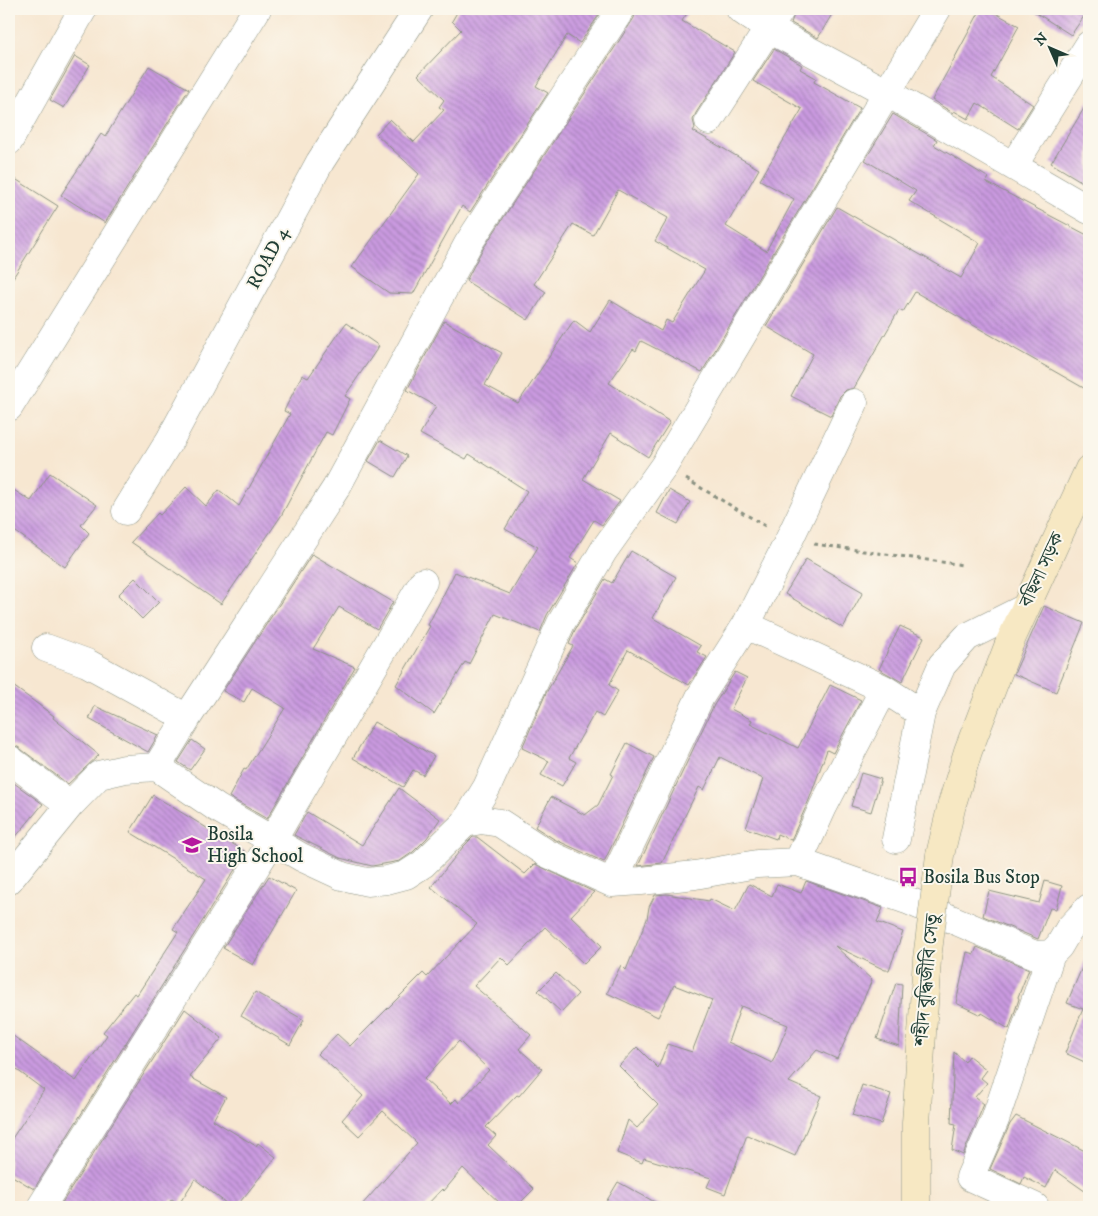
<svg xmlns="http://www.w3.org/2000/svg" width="1098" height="1216" font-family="'IM FELL DW Pica','Noto Serif Bengali',serif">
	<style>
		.building { fill: url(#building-back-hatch); fill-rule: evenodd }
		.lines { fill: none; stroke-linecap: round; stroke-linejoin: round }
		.minor-casing { stroke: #8b9282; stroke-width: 29 }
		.secondary-casing { stroke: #8b9282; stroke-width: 29 }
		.path { stroke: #8b9282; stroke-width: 3; stroke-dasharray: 4 4; stroke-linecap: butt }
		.minor { stroke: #fff; stroke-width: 28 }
		.secondary { stroke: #f7e8c3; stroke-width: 28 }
		.secondary-bridge-casing { stroke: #8b9282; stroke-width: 29; stroke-linecap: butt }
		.secondary-bridge { stroke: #f7e8c3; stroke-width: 28 }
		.labels { text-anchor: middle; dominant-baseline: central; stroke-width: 4; stroke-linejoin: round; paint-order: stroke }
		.street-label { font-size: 19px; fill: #1f3d34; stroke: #fbf7ec }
		.poi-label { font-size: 19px; fill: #1f3d34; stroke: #fbf7ec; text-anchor: start }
	</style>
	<defs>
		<pattern id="building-back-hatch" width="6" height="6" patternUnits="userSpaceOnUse" patternTransform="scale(1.25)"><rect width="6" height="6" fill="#ca9ae0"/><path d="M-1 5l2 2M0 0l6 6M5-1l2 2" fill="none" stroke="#a37fb6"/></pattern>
	</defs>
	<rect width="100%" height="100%" fill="#fbf7ec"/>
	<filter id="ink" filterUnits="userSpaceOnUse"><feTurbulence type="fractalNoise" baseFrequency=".02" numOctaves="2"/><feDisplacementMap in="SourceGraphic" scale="10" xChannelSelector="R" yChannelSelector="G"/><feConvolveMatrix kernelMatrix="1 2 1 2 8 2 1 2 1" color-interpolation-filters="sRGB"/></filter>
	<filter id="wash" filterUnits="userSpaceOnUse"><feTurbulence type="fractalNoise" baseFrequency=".0096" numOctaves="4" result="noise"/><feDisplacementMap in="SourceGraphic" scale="20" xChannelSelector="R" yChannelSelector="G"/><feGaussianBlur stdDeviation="1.12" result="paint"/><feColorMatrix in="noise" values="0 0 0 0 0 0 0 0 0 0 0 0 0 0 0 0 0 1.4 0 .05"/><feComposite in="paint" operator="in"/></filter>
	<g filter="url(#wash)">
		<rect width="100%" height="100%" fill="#f7e7d1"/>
		<g id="blocks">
			<!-- building -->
			<path class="building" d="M 459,9 L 603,9 L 580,43 L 567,35 L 536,86 L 548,93 L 470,212 L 462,206 L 413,294 L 389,293 L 352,267 L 419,174 L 376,134 L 390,119 L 414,142 L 444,110 L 439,107 L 444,100 L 418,75 L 461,30 L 452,21 Z
				M 636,9 L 690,9 L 682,21 L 735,52 L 696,113 L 693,120 L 695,128 L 693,131 L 759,169 L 726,226 L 766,251 L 794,199 L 760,180 L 802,109 L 753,81 L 774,49 L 802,65 L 800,69 L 816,78 L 814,82 L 860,108 L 702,372 L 641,341 L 636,351 L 633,349 L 609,383 L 670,422 L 648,457 L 611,433 L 583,479 L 620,501 L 602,525 L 594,520 L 570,558 L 578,563 L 547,615 L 540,632 L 495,614 L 469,664 L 465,662 L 434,714 L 396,685 L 430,626 L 428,625 L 455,572 L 510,594 L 538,547 L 505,529 L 527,491 L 469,454 L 466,459 L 420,434 L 436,406 L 407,390 L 444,321 L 502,353 L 485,385 L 518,403 L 574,320 L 590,332 L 610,300 L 661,331 L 666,320 L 672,323 L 705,270 L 655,241 L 668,218 L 618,190 L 593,235 L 573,224 L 534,284 L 546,292 L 528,320 L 466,281 L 481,252 L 634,18 Z
				M 796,9 L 835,9 L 818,38 L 791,23 Z
				M 981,9 L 988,9 L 1019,26 L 991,77 L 1033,105 L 1018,129 L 977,103 L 968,119 L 954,111 L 953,113 L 932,100 Z
				M 1030,9 L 1089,9 L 1071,35 Z
				M 75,56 L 90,65 L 64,108 L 50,100 Z
				M 149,66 L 189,89 L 105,223 L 61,195 L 101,134 L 105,137 Z
				M 1089,100 L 1089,186 L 1051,163 Z
				M 893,114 L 937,140 L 934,145 L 989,178 L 986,182 L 1089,236 L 1089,391 L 915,292 L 903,312 L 899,310 L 854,388 L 846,390 L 840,396 L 831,416 L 791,396 L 813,354 L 766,326 L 837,207 L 961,278 L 980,243 L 909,201 L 916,191 L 865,160 Z
				M 9,175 L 58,206 L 9,284 Z
				M 346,323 L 379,346 L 345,396 L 350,399 L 332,435 L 326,432 L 281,516 L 221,604 L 131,542 L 158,513 L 160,515 L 186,487 L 206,506 L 219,490 L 239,506 L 290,414 L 284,411 L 302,375 L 308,378 Z
				M 380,440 L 407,456 L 395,477 L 368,461 Z
				M 50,473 L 97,505 L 81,525 L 89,533 L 65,567 L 9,527 L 9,487 L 31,501 Z
				M 669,490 L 690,502 L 678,524 L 657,513 Z
				M 631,551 L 676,577 L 653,618 L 701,646 L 697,652 L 707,657 L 689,685 L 628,650 L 609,685 L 618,691 L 603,717 L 595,712 L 569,758 L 576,762 L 562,786 L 541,775 L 549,761 L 522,748 L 546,693 L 573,646 L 569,644 L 575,630 L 605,579 L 612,583 Z
				M 312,554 L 393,602 L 377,629 L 339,607 L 313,649 L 355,667 L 267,819 L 229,797 L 244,769 L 246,770 L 285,708 L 252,688 L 244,702 L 223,691 Z
				M 806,559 L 863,592 L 843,628 L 785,594 Z
				M 135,578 L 159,602 L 142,619 L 118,595 Z
				M 1044,606 L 1084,623 L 1056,692 L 1014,674 Z
				M 900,626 L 924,637 L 902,682 L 879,669 Z
				M 735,672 L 747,678 L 731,709 L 752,720 L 750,724 L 798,748 L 830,685 L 861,700 L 833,753 L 827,750 L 809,800 L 791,840 L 777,834 L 776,839 L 746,828 L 763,779 L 720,757 L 704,790 L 699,787 L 662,863 L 638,866 L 714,705 Z
				M 9,683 L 54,716 L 53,718 L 99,755 L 68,784 L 18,747 L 9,744 Z
				M 95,706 L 158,735 L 148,752 L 89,719 Z
				M 374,722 L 434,756 L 423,775 L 413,770 L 403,787 L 353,758 Z
				M 192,740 L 205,749 L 190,770 L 178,762 Z
				M 627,743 L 654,757 L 604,862 L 554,839 L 535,827 L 551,797 L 585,815 L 598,805 L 613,775 L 611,774 Z
				M 861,773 L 881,779 L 871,812 L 851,806 Z
				M 14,783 L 43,804 L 9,845 L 9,789 Z
				M 399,788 L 440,819 L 427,838 L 413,852 L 400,861 L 372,866 L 340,858 L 294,835 L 307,812 L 362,845 Z
				M 153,795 L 246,852 L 34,1189 L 9,1174 L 9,1143 L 44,1090 L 9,1064 L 9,1033 L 76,1081 L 107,1035 L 103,1032 L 134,993 L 137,995 L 178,932 L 173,929 L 206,879 L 130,832 Z
				M 473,837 L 477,837 L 525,874 L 535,864 L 594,892 L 571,916 L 602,946 L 584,964 L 545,927 L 509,965 L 501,957 L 474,986 L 531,1035 L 519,1049 L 542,1069 L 519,1096 L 517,1095 L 486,1127 L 496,1136 L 488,1145 L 534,1189 L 516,1207 L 504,1207 L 463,1168 L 444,1191 L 442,1189 L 425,1207 L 360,1207 L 417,1143 L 383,1111 L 359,1136 L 342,1120 L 363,1096 L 318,1054 L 337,1034 L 350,1046 L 423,973 L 427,977 L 477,924 L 431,887 L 463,847 ZM 459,1041 L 489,1070 L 459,1103 L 456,1099 L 451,1104 L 424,1079 Z
				M 269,876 L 296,891 L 253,965 L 223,948 Z
				M 806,881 L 883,908 L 877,922 L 903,932 L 889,970 L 885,970 L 835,946 L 872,980 L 837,1059 L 817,1050 L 789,1082 L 821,1096 L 795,1156 L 747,1135 L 725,1194 L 707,1187 L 711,1178 L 644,1158 L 642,1163 L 617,1153 L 628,1120 L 637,1128 L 658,1105 L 619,1066 L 637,1047 L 658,1068 L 667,1044 L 692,1052 L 712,1000 L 674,985 L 658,1017 L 607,993 L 621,965 L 626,970 L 647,919 L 649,907 L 655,895 L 667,894 L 709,901 L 710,899 L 735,911 L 749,884 L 772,896 L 777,884 L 801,893 ZM 741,1006 L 788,1025 L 772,1063 L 728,1042 Z
				M 1045,881 L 1062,886 L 1056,909 L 1050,908 L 1038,939 L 983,916 L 989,891 L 1039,903 Z
				M 977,947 L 1029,969 L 1018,997 L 1019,999 L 1009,1029 L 982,1013 L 981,1015 L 956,1003 L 967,952 L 974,954 Z
				M 1089,951 L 1089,1064 L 1065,1053 L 1083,1009 L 1067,1003 Z
				M 556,973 L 578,994 L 561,1012 L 538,991 Z
				M 896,983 L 902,984 L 899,1046 L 877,1039 Z
				M 255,992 L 304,1020 L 290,1045 L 241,1016 Z
				M 185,1009 L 222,1038 L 190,1077 L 226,1097 L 213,1120 L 256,1146 L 258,1143 L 276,1157 L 236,1207 L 231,1207 L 195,1179 L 179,1204 L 172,1199 L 165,1207 L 63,1207 L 60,1206 Z
				M 954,1052 L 965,1062 L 969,1056 L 987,1070 L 981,1078 L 987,1083 L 975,1097 L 984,1104 L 963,1155 L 952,1150 L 956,1124 L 951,1123 Z
				M 862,1085 L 891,1094 L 881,1124 L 852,1115 Z
				M 1016,1116 L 1089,1153 L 1089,1194 L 1055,1170 L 1046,1188 L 1024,1177 L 1021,1184 L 990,1169 L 1010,1124 Z
				M 618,1182 L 664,1207 L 603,1207 Z"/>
		</g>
	</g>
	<g filter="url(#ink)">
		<use href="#blocks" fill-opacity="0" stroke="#8b9282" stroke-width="1"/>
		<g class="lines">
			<defs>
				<path id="minor" d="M 740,9 L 769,29 L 886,92 L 1089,210
					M 709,121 L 781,9
					M 9,141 L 83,9
					M 1013,166 L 1089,45
					M 9,407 L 257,9
					M 126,511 L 171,438 L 320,162 L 419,9
					M 746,625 L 884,689 L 921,713 L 896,839
					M 46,648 L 87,663 L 187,718
					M 921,713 L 942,665 L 967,637 L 1023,609
					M 9,759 L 70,805
					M 157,767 L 187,718 L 336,488 L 468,244 L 621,9
					M 465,823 L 487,787 L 561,623 L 604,550 L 664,466 L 937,9
					M 798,862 L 823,807 L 884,689
					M 9,880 L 70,805 L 99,775 L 125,769 L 157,767 L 217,808 L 301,857 L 342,876 L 367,882 L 387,880 L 406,875 L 423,864 L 465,823 L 481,820 L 500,823 L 546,853 L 612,883 L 641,881 L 695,875 L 757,864 L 798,862 L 907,900 L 1035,955 L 1051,954 L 1059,946 L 1069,929 L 1089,908
					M 612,883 L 700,697 L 746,625 L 789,540 L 854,403
					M 41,1207 L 272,841 L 423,582
					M 1035,1207 L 970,1177 L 995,1120 L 1051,954"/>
				<path id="secondary" d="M 1009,644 L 1089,469"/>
			</defs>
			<!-- minor casing -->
			<use href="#minor" class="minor-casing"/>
			<!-- secondary casing -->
			<use href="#secondary" class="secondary-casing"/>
			<!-- path -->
			<path class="path" d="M 686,479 L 767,527
				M 814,544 L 963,565"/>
			<!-- minor -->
			<use href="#minor" class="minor"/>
			<!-- secondary -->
			<use href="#secondary" class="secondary"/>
			<defs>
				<path id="secondary-bridge" d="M 916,1207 L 916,1123 L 927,959 L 940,855 L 952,804 L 968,751 L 1009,644"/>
			</defs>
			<!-- secondary-bridge casing -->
			<use href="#secondary-bridge" class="secondary-bridge-casing"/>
			<!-- secondary-bridge -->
			<use href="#secondary-bridge" class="secondary-bridge"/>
		</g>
	</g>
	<!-- icons -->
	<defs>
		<symbol id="school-bare" viewBox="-9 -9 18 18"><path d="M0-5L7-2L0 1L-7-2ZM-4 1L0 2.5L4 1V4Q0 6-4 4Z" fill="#b5179e" stroke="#fbf7ec" stroke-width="2.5" paint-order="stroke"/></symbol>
		<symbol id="bus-bare" viewBox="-9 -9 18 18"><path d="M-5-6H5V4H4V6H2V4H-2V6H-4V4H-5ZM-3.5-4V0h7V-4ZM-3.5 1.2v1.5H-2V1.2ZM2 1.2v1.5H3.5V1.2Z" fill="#b5179e" stroke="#fbf7ec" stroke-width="2.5" paint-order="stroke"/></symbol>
	</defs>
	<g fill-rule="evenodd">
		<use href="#school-bare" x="178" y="831" width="28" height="28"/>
		<use href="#bus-bare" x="894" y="863" width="28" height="28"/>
	</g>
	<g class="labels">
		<!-- street labels -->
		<g class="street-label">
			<text transform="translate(268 258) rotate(-62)">ROAD 4</text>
			<text transform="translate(1042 570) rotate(-65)">বছিলা সড়ক</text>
			<text transform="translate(927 980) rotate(-85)">শহীদ বুদ্ধিজীবি সেতু</text>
		</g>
		<!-- poi labels -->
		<g class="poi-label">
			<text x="207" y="834">Bosila<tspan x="207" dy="22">High School</tspan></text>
			<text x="923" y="877">Bosila Bus Stop</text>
		</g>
	</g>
	<!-- margin -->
	<rect width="1098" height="1216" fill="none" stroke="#fbf7ec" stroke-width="30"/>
	<!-- north arrow -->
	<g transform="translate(1050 48) rotate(315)" stroke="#fbf7ec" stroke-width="4" paint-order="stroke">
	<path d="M0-4L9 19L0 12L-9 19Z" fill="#1f3d34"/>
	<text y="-8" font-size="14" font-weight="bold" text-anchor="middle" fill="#1f3d34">N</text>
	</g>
</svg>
